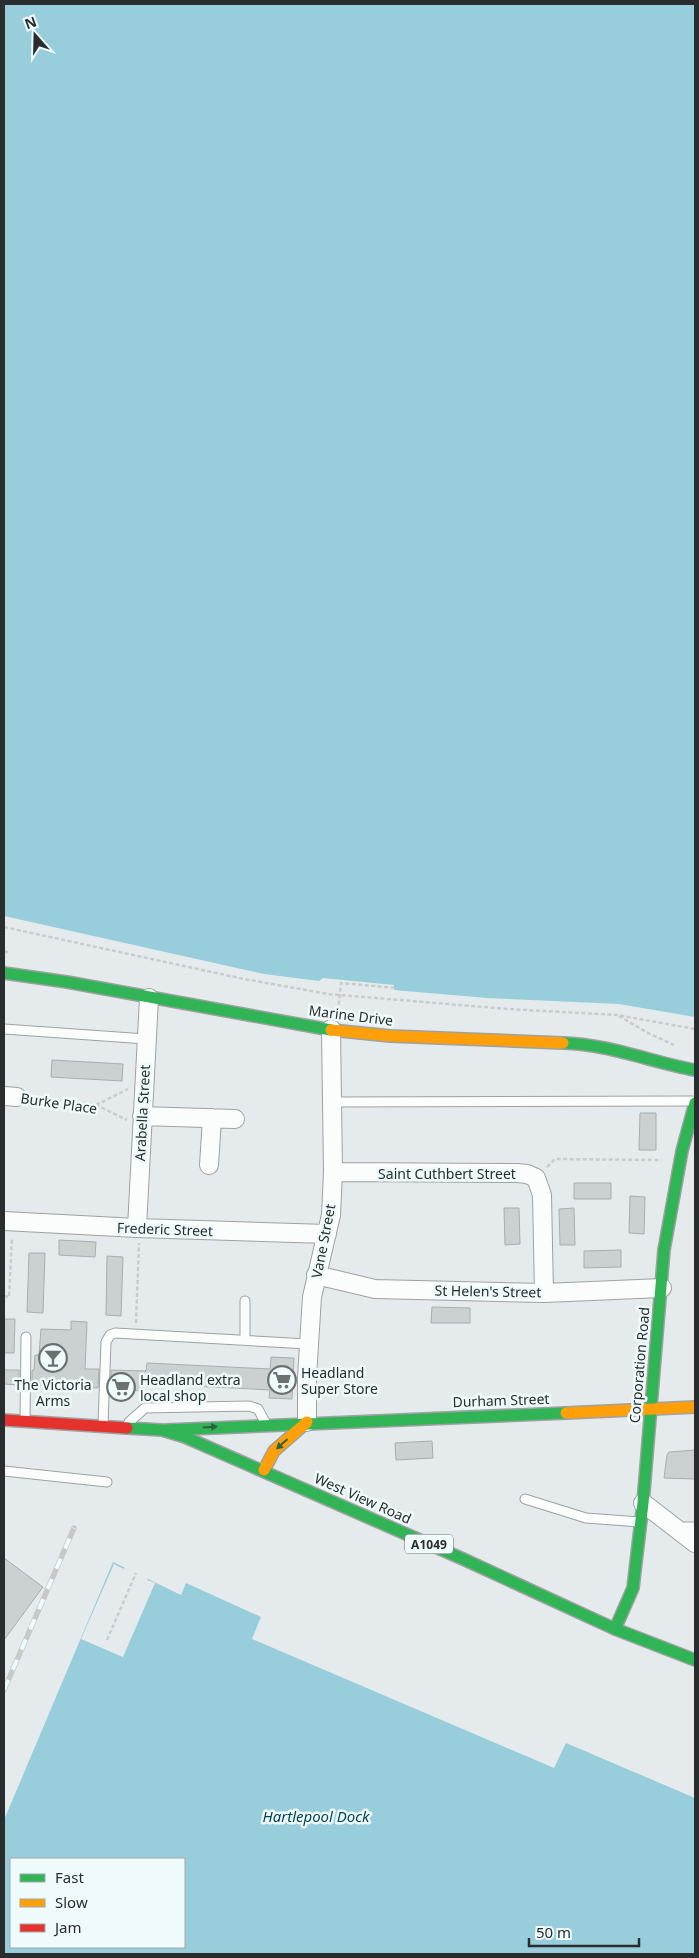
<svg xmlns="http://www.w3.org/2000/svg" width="699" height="1958" font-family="'Noto Sans',sans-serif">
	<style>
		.water { fill: #98cedb; fill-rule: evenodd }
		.pier { fill: #e5ebec }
		.building { fill: #cbd0d0; stroke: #a8adad }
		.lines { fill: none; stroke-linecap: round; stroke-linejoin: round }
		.lane-casing { stroke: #9da1a2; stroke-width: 11 }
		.street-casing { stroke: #9da1a2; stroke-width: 20 }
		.fast-casing { stroke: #9da1a2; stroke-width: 14 }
		.slow-casing { stroke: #9da1a2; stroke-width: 14 }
		.jam-casing { stroke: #9da1a2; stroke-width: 14 }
		.path { stroke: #cacbcc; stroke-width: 2.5; stroke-dasharray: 4 2.5; stroke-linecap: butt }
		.lane { stroke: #fbfcfc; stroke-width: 9 }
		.street { stroke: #fbfcfc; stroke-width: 18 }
		.fast { stroke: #30b455; stroke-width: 11 }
		.slow { stroke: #ff9f0a; stroke-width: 11 }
		.jam { stroke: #e5322d; stroke-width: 11 }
		.rail-casing { stroke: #c7c9c9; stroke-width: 5.5 }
		.rail { stroke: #effafc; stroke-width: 4; stroke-dasharray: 11; stroke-linecap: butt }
		.oneway { fill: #2c633e }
		.labels { text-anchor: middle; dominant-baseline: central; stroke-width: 5; stroke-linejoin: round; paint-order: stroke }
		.shield { fill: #effafc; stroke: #646a6c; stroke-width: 1 }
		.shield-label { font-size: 12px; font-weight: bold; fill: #292d2e }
		.street-label { font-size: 14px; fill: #292d2e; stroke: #effafc }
		.poi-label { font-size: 14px; fill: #292d2e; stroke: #effafc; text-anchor: start }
		.water-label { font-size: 15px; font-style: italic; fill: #004653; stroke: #effafc }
	</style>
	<rect width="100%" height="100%" fill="#e5ebec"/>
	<!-- water -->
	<path class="water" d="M 4,4 L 695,4 L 695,1017 L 619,1004 L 487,998 L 394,990 L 394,985 L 323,978 L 319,981 L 264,974 L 4,916 Z
		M 113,1562 L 181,1595 L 186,1583 L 261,1617 L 252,1639 L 554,1768 L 566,1743 L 695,1798 L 695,1954 L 4,1954 L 4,1820 ZM 11,1859 L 184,1859 L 184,1947 L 11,1947 Z"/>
	<!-- pier -->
	<path class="pier" d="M 114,1564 L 124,1569 L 126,1565 L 148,1576 L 147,1580 L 155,1583 L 123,1657 L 81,1639 Z"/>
	<!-- building -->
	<path class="building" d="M 52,1060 L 123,1064 L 122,1081 L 51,1077 Z
		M 640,1113 L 656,1113 L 656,1150 L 639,1150 Z
		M 574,1183 L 611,1183 L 611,1199 L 574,1199 Z
		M 630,1196 L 645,1197 L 644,1234 L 629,1233 Z
		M 504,1208 L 519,1208 L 520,1244 L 505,1245 Z
		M 574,1208 L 575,1245 L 560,1245 L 559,1209 Z
		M 59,1240 L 96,1242 L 95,1257 L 59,1255 Z
		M 621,1250 L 621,1267 L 584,1268 L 584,1251 Z
		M 29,1253 L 45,1253 L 43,1313 L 27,1312 Z
		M 107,1256 L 123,1257 L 121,1316 L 106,1315 Z
		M 432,1307 L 470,1308 L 470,1323 L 431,1323 Z
		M 4,1319 L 15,1319 L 14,1353 L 4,1353 Z
		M 71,1321 L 87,1322 L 85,1369 L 99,1369 L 98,1388 L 32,1385 L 32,1370 L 34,1370 L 35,1355 L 39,1355 L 41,1329 L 71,1330 Z
		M 271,1357 L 294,1358 L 292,1399 L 269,1398 L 270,1390 L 234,1388 L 143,1384 L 143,1391 L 111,1389 L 111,1370 L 146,1371 L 147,1363 L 270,1369 Z
		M 4,1370 L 19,1370 L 19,1385 L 4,1384 Z
		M 432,1441 L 433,1458 L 396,1460 L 395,1443 Z
		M 695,1450 L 695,1479 L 664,1478 L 667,1455 L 669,1452 Z
		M 4,1558 L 43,1587 L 4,1640 Z"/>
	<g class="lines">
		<defs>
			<path id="lane" d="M 4,1029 L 146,1039
				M 332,1102 L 693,1101
				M 245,1340 L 245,1301
				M 25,1419 L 26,1337
				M 129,1422 L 145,1408 L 249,1406 L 258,1409 L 265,1422
				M 103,1424 L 106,1342 L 110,1335 L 115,1333 L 308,1344
				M 4,1471 L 107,1482
				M 525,1499 L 586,1518 L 640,1522
				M 678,1527 L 695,1527"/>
			<path id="street" d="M 4,1096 L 17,1097
				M 142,1116 L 235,1119
				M 209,1165 L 212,1118
				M 333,1172 L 517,1173 L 527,1174 L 536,1178 L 542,1195 L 544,1293
				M 4,1221 L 137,1228 L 327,1234
				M 137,1228 L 149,998
				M 316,1275 L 375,1289 L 544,1293 L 662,1288
				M 307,1422 L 307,1377 L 312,1297 L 331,1215 L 333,1172 L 331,1029
				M 643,1503 L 695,1543"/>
			<path id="fast" d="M 4,973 L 67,982 L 331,1030
				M 563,1043 C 608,1044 651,1062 695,1070
				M 127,1428 L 162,1430 L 185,1437 L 463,1559 L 615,1629 L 695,1660
				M 166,1430 L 566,1413
				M 615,1629 L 633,1588 L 643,1503 L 664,1250 L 682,1151 L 695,1103"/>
			<path id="slow" d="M 331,1030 L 390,1036 L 563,1043
				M 566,1413 L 695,1407
				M 264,1470 L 274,1451 L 307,1422"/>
			<path id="jam" d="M 4,1420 L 127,1428"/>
		</defs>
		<!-- lane casing -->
		<use href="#lane" class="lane-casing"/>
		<!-- street casing -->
		<use href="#street" class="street-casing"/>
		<!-- fast casing -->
		<use href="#fast" class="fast-casing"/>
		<!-- slow casing -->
		<use href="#slow" class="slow-casing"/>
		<!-- jam casing -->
		<use href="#jam" class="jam-casing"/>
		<!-- path -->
		<path class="path" d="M 4,927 L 244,979 L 328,994 L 508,1009 L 617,1015 L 695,1029
			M 4,951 L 10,953
			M 338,1011 L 341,983 L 396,988
			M 619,1016 L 648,1033 L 674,1045
			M 31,1098 L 96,1105 L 127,1120
			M 96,1105 L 128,1089
			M 547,1167 L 555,1159 L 661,1160
			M 4,1296 L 9,1297 L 12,1238
			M 136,1323 L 139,1243
			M 107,1640 L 136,1573"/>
		<!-- lane -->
		<use href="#lane" class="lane"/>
		<!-- street -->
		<use href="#street" class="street"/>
		<!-- fast -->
		<use href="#fast" class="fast"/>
		<!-- slow -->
		<use href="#slow" class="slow"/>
		<!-- jam -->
		<use href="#jam" class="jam"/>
		<defs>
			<path id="rail" d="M 4,1690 L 74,1528"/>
		</defs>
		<!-- rail casing -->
		<use href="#rail" class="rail-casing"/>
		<!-- rail -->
		<use href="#rail" class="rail"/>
	</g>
	<!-- one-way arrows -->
	<defs><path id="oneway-solid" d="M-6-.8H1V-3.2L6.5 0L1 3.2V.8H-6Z" transform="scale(1.25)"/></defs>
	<g class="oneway">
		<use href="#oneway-solid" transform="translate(210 1427) rotate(-3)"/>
		<use href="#oneway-solid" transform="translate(282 1444) rotate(138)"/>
	</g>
	<!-- icons -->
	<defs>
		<symbol id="bar-ring" viewBox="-11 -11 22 22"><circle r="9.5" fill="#effafc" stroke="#6b7070" stroke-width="1.5"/><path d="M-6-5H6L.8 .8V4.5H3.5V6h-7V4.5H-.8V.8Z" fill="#6b7070"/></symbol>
		<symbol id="supermarket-ring" viewBox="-11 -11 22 22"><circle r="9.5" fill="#effafc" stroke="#6b7070" stroke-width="1.5"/><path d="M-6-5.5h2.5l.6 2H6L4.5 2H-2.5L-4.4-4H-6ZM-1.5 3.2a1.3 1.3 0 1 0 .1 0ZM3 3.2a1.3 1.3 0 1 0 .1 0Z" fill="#6b7070"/></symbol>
	</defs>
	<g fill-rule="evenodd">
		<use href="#bar-ring" x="37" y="1342" width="32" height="32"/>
		<use href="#supermarket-ring" x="266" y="1364" width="32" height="32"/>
		<use href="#supermarket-ring" x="105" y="1371" width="32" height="32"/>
	</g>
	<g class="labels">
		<!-- shield labels -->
		<rect class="shield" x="405" y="1534.5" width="48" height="19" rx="4"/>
		<g class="shield-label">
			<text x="429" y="1544">A1049</text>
		</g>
		<!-- street labels -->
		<g class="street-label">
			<text transform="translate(351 1015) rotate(7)">Marine Drive</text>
			<text transform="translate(59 1103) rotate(8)">Burke Place</text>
			<text transform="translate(142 1113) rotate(-87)">Arabella Street</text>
			<text x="447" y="1173">Saint Cuthbert Street</text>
			<text transform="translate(165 1229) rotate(2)">Frederic Street</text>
			<text transform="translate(323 1241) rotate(-79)">Vane Street</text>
			<text transform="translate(488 1291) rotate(1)">St Helen's Street</text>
			<text transform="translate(639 1365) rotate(-85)">Corporation Road</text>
			<text transform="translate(501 1400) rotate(-2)">Durham Street</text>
			<text transform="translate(363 1498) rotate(24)">West View Road</text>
		</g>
		<!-- poi labels -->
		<g class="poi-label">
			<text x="301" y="1372">Headland<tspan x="301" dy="16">Super Store</tspan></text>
			<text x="140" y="1379">Headland extra<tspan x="140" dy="16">local shop</tspan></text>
			<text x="53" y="1384" text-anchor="middle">The Victoria<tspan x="53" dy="16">Arms</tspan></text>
		</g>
		<!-- water labels -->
		<g class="water-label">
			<text x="316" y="1816">Hartlepool Dock</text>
		</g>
	</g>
	<!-- border -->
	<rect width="699" height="1958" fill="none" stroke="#292d2e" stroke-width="10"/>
	<!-- legend -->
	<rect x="10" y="1858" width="175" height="90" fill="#effafc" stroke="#a0a8aa"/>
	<rect x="20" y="1874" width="25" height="8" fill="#30b455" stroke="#a0a8aa"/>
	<text x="55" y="1883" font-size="15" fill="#292d2e">Fast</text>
	<rect x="20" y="1899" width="25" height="8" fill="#ff9f0a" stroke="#a0a8aa"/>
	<text x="55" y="1908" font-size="15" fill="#292d2e">Slow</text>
	<rect x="20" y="1924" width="25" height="8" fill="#e5322d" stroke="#a0a8aa"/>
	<text x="55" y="1933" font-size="15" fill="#292d2e">Jam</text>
	<!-- north arrow -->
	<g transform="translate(35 35) rotate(340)" stroke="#effafc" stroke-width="4" paint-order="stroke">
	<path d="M0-4L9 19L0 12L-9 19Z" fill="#292d2e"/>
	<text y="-8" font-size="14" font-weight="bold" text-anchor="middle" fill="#292d2e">N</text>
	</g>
	<!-- scale -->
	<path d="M529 1938v8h110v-8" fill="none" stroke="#292d2e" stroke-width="2.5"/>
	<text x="536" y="1938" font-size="15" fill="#292d2e" stroke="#effafc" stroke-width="4" paint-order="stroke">50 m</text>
</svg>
